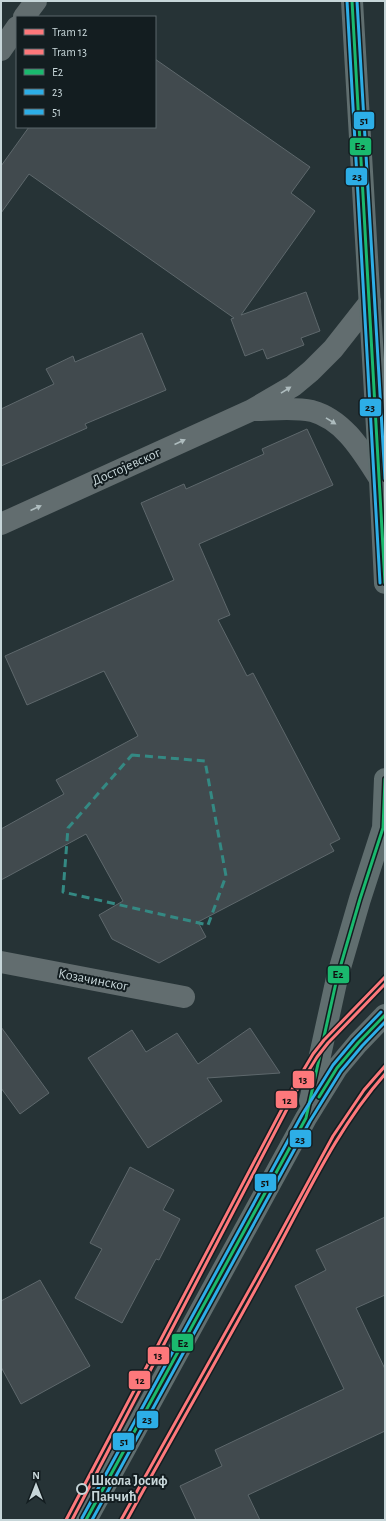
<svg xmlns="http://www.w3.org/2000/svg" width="386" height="1521" font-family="'Alegreya Sans',sans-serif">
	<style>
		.building { fill: #414a4e; stroke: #5e686c }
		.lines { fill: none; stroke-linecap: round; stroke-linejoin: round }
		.minor { stroke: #626d6f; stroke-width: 22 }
		.secondary { stroke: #606e6f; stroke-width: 22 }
		.bus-1-casing { stroke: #131d20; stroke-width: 6 }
		.bus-2-casing { stroke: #131d20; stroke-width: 6 }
		.bus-3-casing { stroke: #131d20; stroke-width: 6 }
		.bus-1 { stroke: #1ab96e; stroke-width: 3 }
		.bus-2 { stroke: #2daee7; stroke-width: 3 }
		.bus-3 { stroke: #2daee7; stroke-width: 3 }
		.tram-1-casing { stroke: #131d20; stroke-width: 6 }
		.tram-2-casing { stroke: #131d20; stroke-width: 6 }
		.tram-1 { stroke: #fd787b; stroke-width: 3 }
		.tram-2 { stroke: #fd787b; stroke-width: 3 }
		.oneway { fill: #aebcbe }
		.marked { fill: none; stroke: #348983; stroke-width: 3; stroke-dasharray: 8 5; stroke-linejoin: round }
		.stop-dot { fill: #131d20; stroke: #c7d6d9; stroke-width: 2 }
		.labels { text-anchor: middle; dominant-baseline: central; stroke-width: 4; stroke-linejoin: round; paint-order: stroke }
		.street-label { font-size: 14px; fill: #c7d6d9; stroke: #131d20 }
		.stop-label { font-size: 14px; font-weight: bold; fill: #c7d6d9; stroke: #131d20; text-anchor: start }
		.line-badge { stroke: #131d20; stroke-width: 1.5 }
		.pale-badge-label { font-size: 11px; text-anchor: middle; font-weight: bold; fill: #111 }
	</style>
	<rect width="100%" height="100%" fill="#263336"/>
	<!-- building -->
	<path class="building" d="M 155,59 L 310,167 L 291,193 L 315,211 L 241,315 L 306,292 L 320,331 L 301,338 L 304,345 L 267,359 L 263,349 L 245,356 L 231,319 L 234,318 L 29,174 L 1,213 L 1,166 L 29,127 L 155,127 Z
		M 142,333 L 166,390 L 85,424 L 87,428 L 1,466 L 1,409 L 54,384 L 46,369 L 73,356 L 75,362 Z
		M 307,429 L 333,485 L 199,544 L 230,615 L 218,620 L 247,676 L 253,673 L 340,839 L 330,844 L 334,851 L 198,922 L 206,937 L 159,963 L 112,939 L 99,915 L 123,901 L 86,834 L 1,880 L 1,829 L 64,794 L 56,780 L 138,736 L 104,671 L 27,705 L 5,656 L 174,580 L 141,503 L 184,484 L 186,489 L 264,454 L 262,449 Z
		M 1,1027 L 49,1093 L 20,1114 L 1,1088 Z
		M 250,1028 L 280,1073 L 207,1078 L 222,1101 L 148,1148 L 88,1058 L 132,1030 L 146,1052 L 177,1033 L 198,1064 Z
		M 130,1167 L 174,1190 L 163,1210 L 180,1219 L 159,1260 L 156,1259 L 122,1323 L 75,1298 L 102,1249 L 90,1243 Z
		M 385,1217 L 385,1295 L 356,1308 L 385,1369 L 385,1431 L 248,1495 L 260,1520 L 196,1520 L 180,1486 L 222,1466 L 215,1450 L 344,1389 L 295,1286 L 326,1270 L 316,1250 Z
		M 40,1280 L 90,1366 L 21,1404 L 1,1367 L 1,1301 Z"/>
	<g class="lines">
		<!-- minor -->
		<path class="minor" d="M 24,17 L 36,1
			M 1,50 L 17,27
			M 253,410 C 272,410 293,407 312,411 C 345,420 363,453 380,479
			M 1,524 L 252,410 L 293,386 L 311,371 L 333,349 L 370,302
			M 1,962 L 184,997"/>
		<!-- secondary -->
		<path class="secondary" d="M 352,1 L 380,479 L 385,583
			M 385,779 L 383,828 L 385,842
			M 310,1101 L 337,978 L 360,899 L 383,828
			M 86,1520 L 306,1118 L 337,1068 L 358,1043 L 385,1015"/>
		<defs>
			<path id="bus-1" d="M 352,1 L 385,583
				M 319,1097 L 337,1068 L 358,1043 L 385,1015
				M 86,1520 L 306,1118 L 337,978 L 360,899 L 383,828 L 385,779"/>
			<path id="bus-2" d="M 347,1 L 380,583
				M 92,1520 L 310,1121 L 341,1071 L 362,1046 L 385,1022"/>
			<path id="bus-3" d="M 357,1 L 385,479
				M 82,1518 L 302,1115 L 333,1065 L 354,1040 L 381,1012"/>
		</defs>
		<!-- bus-1 casing -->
		<use href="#bus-1" class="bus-1-casing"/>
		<!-- bus-2 casing -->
		<use href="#bus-2" class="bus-2-casing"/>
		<!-- bus-3 casing -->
		<use href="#bus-3" class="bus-3-casing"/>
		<!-- bus-1 -->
		<use href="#bus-1" class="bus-1"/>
		<!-- bus-2 -->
		<use href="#bus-2" class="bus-2"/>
		<!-- bus-3 -->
		<use href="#bus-3" class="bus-3"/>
		<defs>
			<path id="tram-1" d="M 66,1520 L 294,1086 L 313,1054 L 324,1040 L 385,977
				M 121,1520 L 267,1258 L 333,1136 L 364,1090 L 385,1066"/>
			<path id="tram-2" d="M 72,1520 L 298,1088 L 317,1057 L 328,1043 L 385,984
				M 127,1520 C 175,1433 225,1346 272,1259 C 307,1195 337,1128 385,1074"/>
		</defs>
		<!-- tram-1 casing -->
		<use href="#tram-1" class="tram-1-casing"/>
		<!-- tram-2 casing -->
		<use href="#tram-2" class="tram-2-casing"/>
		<!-- tram-1 -->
		<use href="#tram-1" class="tram-1"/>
		<!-- tram-2 -->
		<use href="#tram-2" class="tram-2"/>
	</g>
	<!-- one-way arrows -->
	<defs><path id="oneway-solid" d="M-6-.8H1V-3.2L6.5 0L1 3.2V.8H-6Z"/></defs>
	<g class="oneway">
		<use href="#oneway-solid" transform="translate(286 390) rotate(-32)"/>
		<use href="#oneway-solid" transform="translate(331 421) rotate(32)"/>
		<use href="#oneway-solid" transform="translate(180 442) rotate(-24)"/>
		<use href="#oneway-solid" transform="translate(36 508) rotate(-24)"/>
	</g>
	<!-- marked area -->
	<path class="marked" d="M 132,755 L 205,761 L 226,876 L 208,925 L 63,892 L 68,828 Z"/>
	<!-- markers -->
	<circle class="stop-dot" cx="82" cy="1489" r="5"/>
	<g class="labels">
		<!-- street labels -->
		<g class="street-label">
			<text transform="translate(126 467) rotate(-24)">Достојевског</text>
			<text transform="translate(93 980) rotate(11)">Козачинског</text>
		</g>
		<!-- stop labels -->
		<g class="stop-label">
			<text x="91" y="1481">Школа Јосиф<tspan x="91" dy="16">Панчић</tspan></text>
		</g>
	</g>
	<g class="line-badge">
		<rect x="353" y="111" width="22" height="19" rx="4" fill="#2daee7"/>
		<rect x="349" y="137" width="23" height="19" rx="4" fill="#1ab96e"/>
		<rect x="345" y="167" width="23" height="19" rx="4" fill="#2daee7"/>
		<rect x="359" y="398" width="23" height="19" rx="4" fill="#2daee7"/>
		<rect x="327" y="965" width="23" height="19" rx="4" fill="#1ab96e"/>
		<rect x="292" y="1070" width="23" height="19" rx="4" fill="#fd787b"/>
		<rect x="275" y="1090" width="23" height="19" rx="4" fill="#fd787b"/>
		<rect x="289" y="1129" width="23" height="19" rx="4" fill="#2daee7"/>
		<rect x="254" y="1173" width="23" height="19" rx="4" fill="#2daee7"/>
		<rect x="171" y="1333" width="23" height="19" rx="4" fill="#1ab96e"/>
		<rect x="147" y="1346" width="23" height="19" rx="4" fill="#fd787b"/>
		<rect x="128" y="1370" width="23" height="20" rx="4" fill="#fd787b"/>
		<rect x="136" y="1410" width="23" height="19" rx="4" fill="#2daee7"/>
		<rect x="112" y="1432" width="23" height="19" rx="4" fill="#2daee7"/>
	</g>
	<g class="pale-badge-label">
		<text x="364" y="124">51</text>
		<text x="360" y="150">E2</text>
		<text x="357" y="180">23</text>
		<text x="370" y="411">23</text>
		<text x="338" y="978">E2</text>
		<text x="303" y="1083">13</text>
		<text x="287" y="1104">12</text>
		<text x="300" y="1143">23</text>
		<text x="265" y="1186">51</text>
		<text x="183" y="1347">E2</text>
		<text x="158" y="1359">13</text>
		<text x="140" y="1384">12</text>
		<text x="147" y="1423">23</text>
		<text x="124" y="1445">51</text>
	</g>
	<!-- border -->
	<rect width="386" height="1521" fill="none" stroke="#c7d6d9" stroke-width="4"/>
	<!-- legend -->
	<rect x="16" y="16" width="140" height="112" fill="#131d20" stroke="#5b676a"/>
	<rect x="24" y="29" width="20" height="6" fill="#fd787b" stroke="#5b676a"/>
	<text x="52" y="36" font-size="12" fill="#c7d6d9">Tram 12</text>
	<rect x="24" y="49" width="20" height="6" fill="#fd787b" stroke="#5b676a"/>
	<text x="52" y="56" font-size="12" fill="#c7d6d9">Tram 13</text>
	<rect x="24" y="69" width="20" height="6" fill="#1ab96e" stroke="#5b676a"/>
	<text x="52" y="76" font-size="12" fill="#c7d6d9">E2</text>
	<rect x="24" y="89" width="20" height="6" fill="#2daee7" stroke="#5b676a"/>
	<text x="52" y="96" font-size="12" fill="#c7d6d9">23</text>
	<rect x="24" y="109" width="20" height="6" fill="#2daee7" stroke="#5b676a"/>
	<text x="52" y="116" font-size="12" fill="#c7d6d9">51</text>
	<!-- north arrow -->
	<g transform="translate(36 1485)" stroke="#131d20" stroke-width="3" paint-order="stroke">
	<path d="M0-3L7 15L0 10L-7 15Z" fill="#c7d6d9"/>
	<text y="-6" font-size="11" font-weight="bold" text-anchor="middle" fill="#c7d6d9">N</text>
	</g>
</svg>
